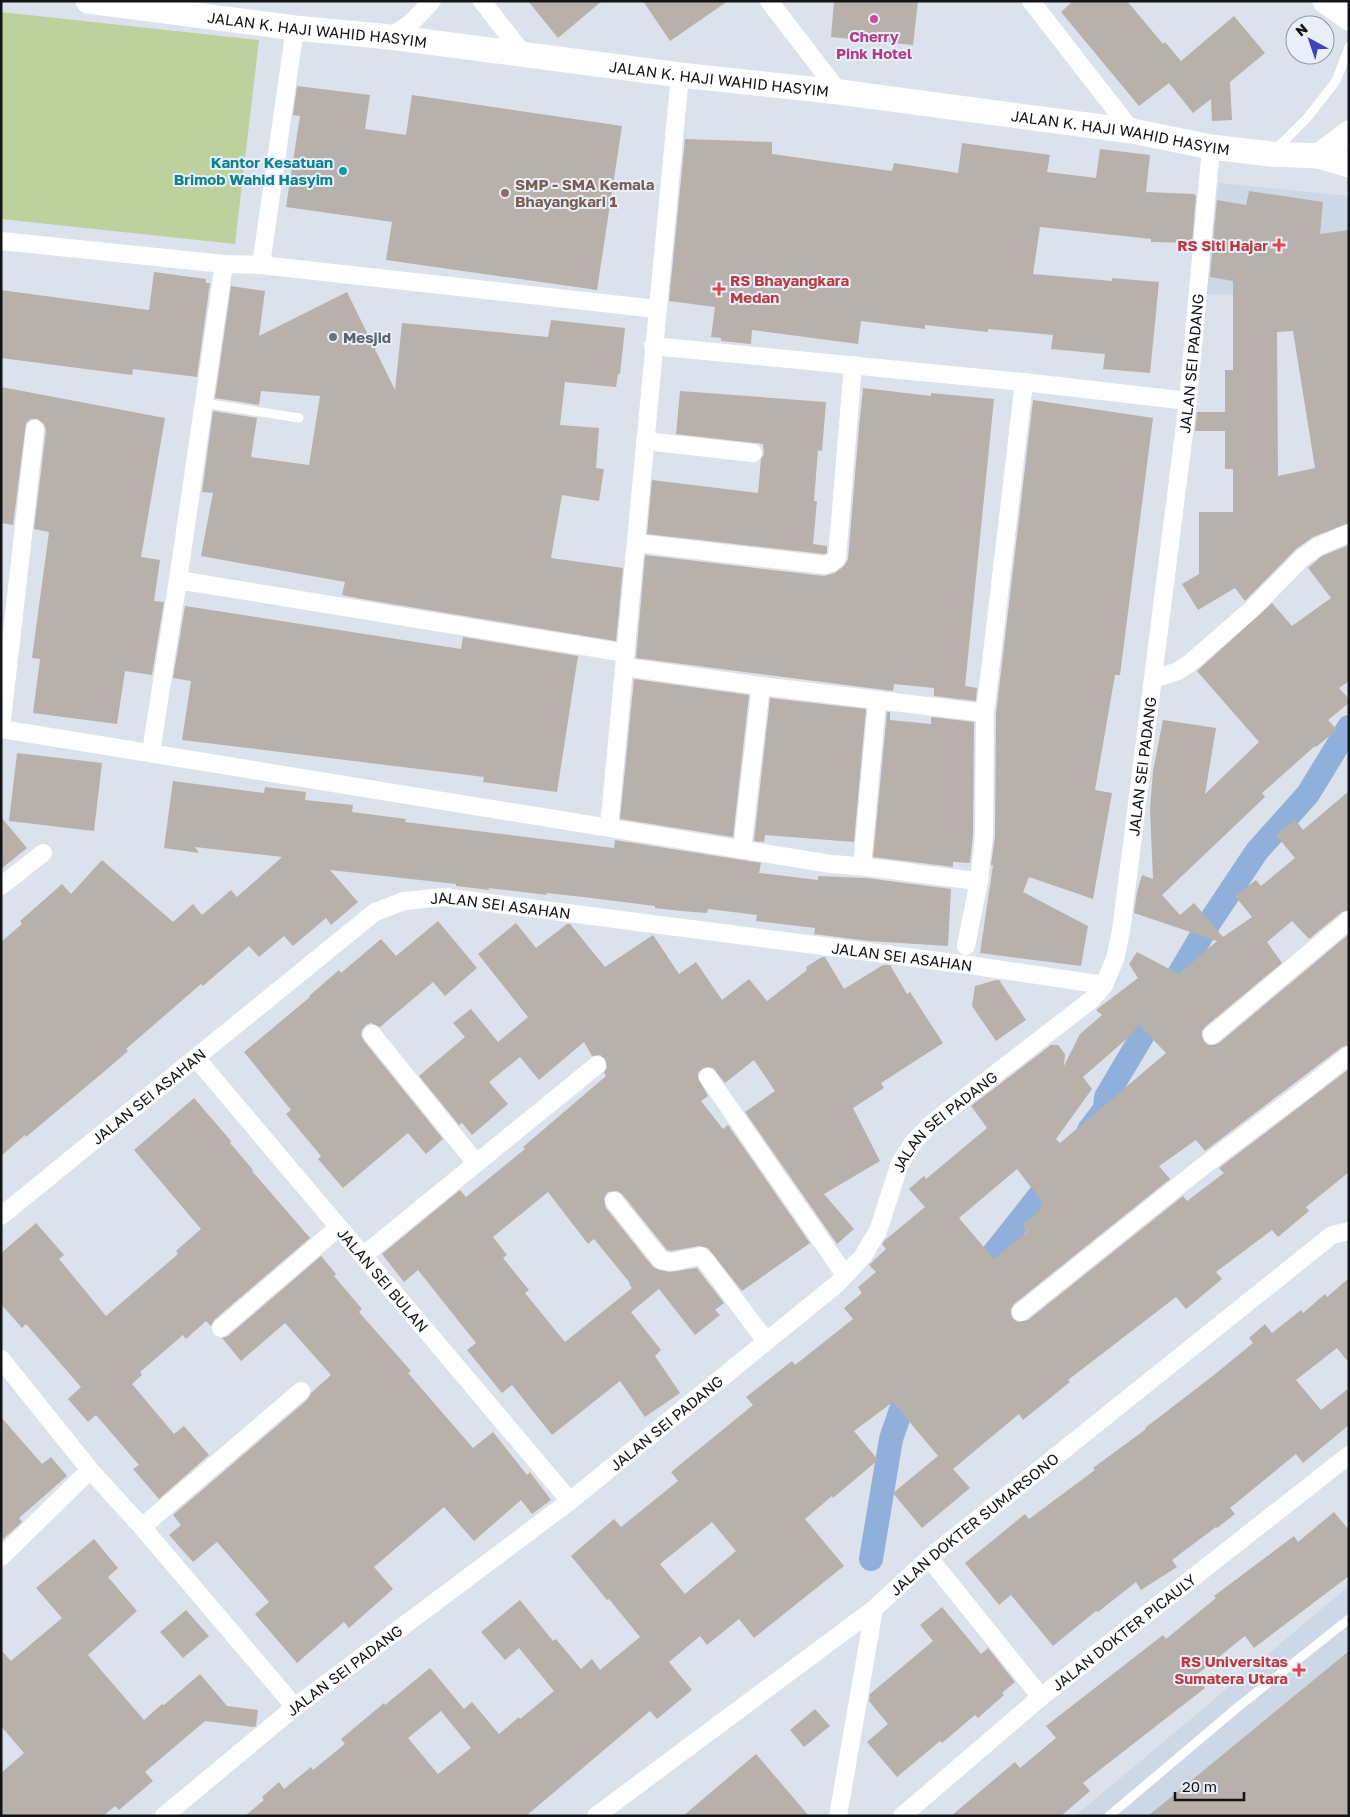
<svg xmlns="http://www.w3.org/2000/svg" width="1350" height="1817" font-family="'Golos Text',sans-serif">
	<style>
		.built { fill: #cdd8e7 }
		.green { fill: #bdd19e }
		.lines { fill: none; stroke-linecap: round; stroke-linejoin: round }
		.canal { stroke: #90b0db; stroke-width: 24 }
		.building { fill: #b8b0aa; fill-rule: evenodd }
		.lane { stroke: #fff; stroke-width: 9 }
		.street { stroke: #fff; stroke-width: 18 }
		.secondary { stroke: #fff; stroke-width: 25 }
		.hotel-dot { fill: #d1479c; stroke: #e9eff8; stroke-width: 2 }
		.culture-dot { fill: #0f9aa8; stroke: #e9eff8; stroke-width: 2 }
		.education-dot { fill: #8d6e63; stroke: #e9eff8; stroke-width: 2 }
		.health-dot { fill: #e0444e; stroke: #e9eff8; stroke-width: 2 }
		.worship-dot { fill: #6b7280; stroke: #e9eff8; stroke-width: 2 }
		.labels { text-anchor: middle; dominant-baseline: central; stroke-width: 4; stroke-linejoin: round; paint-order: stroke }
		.street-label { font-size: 15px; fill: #121417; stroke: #e9eff8 }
		.hotel-label { font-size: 15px; font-weight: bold; fill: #b23c85; stroke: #e9eff8 }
		.culture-label { font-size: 15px; font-weight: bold; fill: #0d838f; stroke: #e9eff8; text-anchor: end }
		.education-label { font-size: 15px; font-weight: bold; fill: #785e54; stroke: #e9eff8; text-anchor: start }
		.health-label { font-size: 15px; font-weight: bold; fill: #be3a42; stroke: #e9eff8; text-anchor: end }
		.worship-label { font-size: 15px; font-weight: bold; fill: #5b616d; stroke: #e9eff8; text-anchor: start }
	</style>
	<rect width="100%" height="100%" fill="#dce2eb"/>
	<!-- built -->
	<path class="built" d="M 1219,183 L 1349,196 L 1349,297 L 1202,294 Z
		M 1349,1586 L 1349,1816 L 1075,1816 L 1149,1754 Z"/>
	<!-- green -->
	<path class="green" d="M 1,12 L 259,40 L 235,244 L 1,219 Z"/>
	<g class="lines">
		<!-- canal -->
		<path class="canal" d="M 1089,1130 L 1105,1109 L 1106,1097 L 1211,920 L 1257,851 L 1308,794 L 1349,727
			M 971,1282 L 1059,1171
			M 871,1559 L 891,1439 L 911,1381"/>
	</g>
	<!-- building -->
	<path class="building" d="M 528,1 L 602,1 L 558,38 Z
		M 643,1 L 728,1 L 670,41 Z
		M 834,1 L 918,1 L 913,45 L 831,37 Z
		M 1073,1 L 1127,1 L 1163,44 L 1165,42 L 1181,61 L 1234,16 L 1265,53 L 1230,82 L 1232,120 L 1212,121 L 1211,99 L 1193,113 L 1169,83 L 1139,106 L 1061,12 Z
		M 297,86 L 370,95 L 365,129 L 406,135 L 412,95 L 622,126 L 597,290 L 386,260 L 392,222 L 286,207 L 300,116 L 293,115 Z
		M 685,139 L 772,142 L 772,154 L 892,171 L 894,163 L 958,173 L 962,143 L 1050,155 L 1047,172 L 1096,178 L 1100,149 L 1150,155 L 1146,192 L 1194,194 L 1196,196 L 1192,243 L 1151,242 L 1151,239 L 1040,227 L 1033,274 L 1112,281 L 1112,278 L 1159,282 L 1150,373 L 1103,369 L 1105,354 L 1051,349 L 1053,335 L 988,329 L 988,332 L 925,325 L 925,329 L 861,321 L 858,344 L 752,330 L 751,344 L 721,341 L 721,338 L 711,337 L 715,307 L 669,301 Z
		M 1249,191 L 1323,202 L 1320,234 L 1349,230 L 1349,523 L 1313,537 L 1296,549 L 1245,601 L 1235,588 L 1198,610 L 1182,584 L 1199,574 L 1199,512 L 1233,512 L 1233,469 L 1225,469 L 1225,431 L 1195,431 L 1197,412 L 1225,412 L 1225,370 L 1233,370 L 1233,281 L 1210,277 L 1217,200 L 1246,205 ZM 1293,331 L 1315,468 L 1278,476 L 1277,332 Z
		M 154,272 L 206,279 L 206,283 L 210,283 L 197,377 L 133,369 L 132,375 L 1,358 L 1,290 L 149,310 Z
		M 231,286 L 265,291 L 259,336 L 347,292 L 395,390 L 402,323 L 548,337 L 551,320 L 625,328 L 620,374 L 618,374 L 616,387 L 565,382 L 560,425 L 599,428 L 596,468 L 604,469 L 599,501 L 562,495 L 551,558 L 623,568 L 616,641 L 362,599 L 342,595 L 345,582 L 201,556 L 213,493 L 202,492 L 213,411 L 257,418 L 251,457 L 309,465 L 320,396 L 261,391 L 259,405 L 215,398 Z
		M 1,387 L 165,418 L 141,557 L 160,560 L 154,601 L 164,602 L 152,675 L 125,671 L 117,724 L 33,713 L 40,659 L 32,658 L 49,532 L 34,529 L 46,430 L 44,424 L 37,419 L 31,419 L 26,423 L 13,525 L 1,523 Z
		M 863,388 L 931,396 L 931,393 L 994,399 L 965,686 L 977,688 L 976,701 L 934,696 L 934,688 L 894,684 L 893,691 L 636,658 L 645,555 L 824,576 L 835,573 L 844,566 L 848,559 L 859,427 Z
		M 680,391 L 826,402 L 822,451 L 818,450 L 814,501 L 817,501 L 813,544 L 827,546 L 827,553 L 824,554 L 647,534 L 652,480 L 758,493 L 761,459 L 764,454 L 763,444 L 676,434 Z
		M 1033,400 L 1153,418 L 1120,675 L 1115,675 L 1095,790 L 1112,793 L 1093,899 L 1029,877 L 1023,892 L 1088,926 L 1081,966 L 980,953 L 993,865 L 991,865 L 995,836 L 996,714 Z
		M 1349,545 L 1349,681 L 1339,688 L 1349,699 L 1349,703 L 1328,720 L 1337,730 L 1316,747 L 1315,746 L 1262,793 L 1265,797 L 1162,895 L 1180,915 L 1194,903 L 1223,937 L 1252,917 L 1235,896 L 1256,880 L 1261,886 L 1295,858 L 1276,835 L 1295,819 L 1303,830 L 1349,791 L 1349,910 L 1342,912 L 1309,939 L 1292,921 L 1267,942 L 1282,963 L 1205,1027 L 1202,1031 L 1202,1036 L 1204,1041 L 1208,1045 L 1213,1045 L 1219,1043 L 1349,934 L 1349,1045 L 1342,1047 L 1205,1151 L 1196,1140 L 1159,1166 L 1170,1179 L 1014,1304 L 1011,1309 L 1011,1314 L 1013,1319 L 1018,1322 L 1028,1320 L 1183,1196 L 1187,1201 L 1224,1173 L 1219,1168 L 1349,1069 L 1349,1172 L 1306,1207 L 1309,1211 L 1278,1237 L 1272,1230 L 1216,1272 L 1222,1279 L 1186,1309 L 1176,1297 L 1068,1380 L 1070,1382 L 1023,1420 L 1019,1414 L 953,1469 L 970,1488 L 922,1528 L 893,1493 L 938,1456 L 893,1402 L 854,1431 L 878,1460 L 833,1498 L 832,1496 L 805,1519 L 844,1566 L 754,1638 L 739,1619 L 707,1645 L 700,1636 L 669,1662 L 692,1690 L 657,1719 L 650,1711 L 526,1816 L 245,1816 L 264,1800 L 262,1797 L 279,1782 L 284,1789 L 311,1767 L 313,1770 L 345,1744 L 341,1739 L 384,1703 L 385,1705 L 430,1668 L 464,1709 L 472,1702 L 499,1734 L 519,1717 L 520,1719 L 554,1691 L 519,1648 L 505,1660 L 481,1632 L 520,1600 L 553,1641 L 556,1639 L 581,1669 L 592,1659 L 600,1670 L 640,1637 L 609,1599 L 607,1600 L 571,1556 L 614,1519 L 621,1527 L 678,1481 L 671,1472 L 753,1405 L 746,1397 L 792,1361 L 795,1365 L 853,1319 L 844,1308 L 862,1293 L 858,1287 L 876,1272 L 869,1265 L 886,1249 L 882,1244 L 884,1241 L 925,1207 L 909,1189 L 924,1176 L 926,1179 L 987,1128 L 971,1106 L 1051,1045 L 1058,1045 L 1065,1054 L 1064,1066 L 1080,1034 L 1102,1015 L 1096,1010 L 1138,978 L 1129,964 L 1137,952 L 1179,974 L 1217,941 L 1134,913 L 1137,892 L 1142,875 L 1153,879 L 1150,810 L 1153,771 L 1163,720 L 1216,728 L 1205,794 L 1259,742 L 1197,671 L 1272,603 L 1292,626 L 1331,598 L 1308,568 L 1322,556 ZM 1139,1025 L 1166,1053 L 1060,1143 L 1056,1139 L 1092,1089 L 1083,1077 L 1131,1035 ZM 1017,1169 L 1043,1203 L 1040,1205 L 1042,1208 L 1022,1226 L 1027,1232 L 994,1259 L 959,1218 ZM 712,1522 L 736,1551 L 685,1594 L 660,1564 ZM 441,1711 L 471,1748 L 438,1774 L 408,1738 Z
		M 185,606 L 461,649 L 463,637 L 578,656 L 557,792 L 483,782 L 484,777 L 182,740 L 191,681 L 173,678 Z
		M 634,679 L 749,695 L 733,837 L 620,819 Z
		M 770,698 L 866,709 L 854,842 L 765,835 L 764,842 L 754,841 Z
		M 887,712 L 890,712 L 890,720 L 931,724 L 931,717 L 974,722 L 973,835 L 970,863 L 953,862 L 953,867 L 873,857 Z
		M 17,753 L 102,763 L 94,831 L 9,821 Z
		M 173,781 L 264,793 L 265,787 L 306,792 L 305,800 L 353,805 L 352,812 L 406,819 L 405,822 L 614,848 L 615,840 L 761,863 L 759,873 L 818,880 L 818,876 L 866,878 L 951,889 L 948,946 L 869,941 L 814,934 L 815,928 L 756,921 L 757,915 L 708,909 L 707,913 L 681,911 L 655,908 L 655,906 L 583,897 L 546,893 L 547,895 L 488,888 L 490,890 L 456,886 L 456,884 L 330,870 L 358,902 L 331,925 L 326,918 L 293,946 L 284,936 L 259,957 L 249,946 L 203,986 L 201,984 L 126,1049 L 128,1051 L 106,1070 L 26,1137 L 25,1135 L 1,1156 L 1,942 L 22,924 L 20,921 L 62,884 L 71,894 L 102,860 L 173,922 L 193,904 L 202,915 L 231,890 L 237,897 L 282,857 L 195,847 L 199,853 L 164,848 Z
		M 1,817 L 27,848 L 1,869 Z
		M 438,921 L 477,968 L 445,996 L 433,982 L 380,1027 L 371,1023 L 366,1025 L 362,1030 L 361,1035 L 364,1041 L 443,1139 L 426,1154 L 408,1133 L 343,1188 L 318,1159 L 321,1156 L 286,1114 L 291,1110 L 244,1052 L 310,997 L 309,996 L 339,970 L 341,973 L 381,939 L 396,956 Z
		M 516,923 L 536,948 L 567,924 L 570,924 L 605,967 L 653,935 L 679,974 L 696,962 L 722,1000 L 749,979 L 767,1001 L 807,970 L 806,967 L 822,957 L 825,957 L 844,989 L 883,965 L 890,965 L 907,994 L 910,992 L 943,1043 L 881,1083 L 884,1088 L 853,1108 L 880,1161 L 824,1194 L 854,1229 L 837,1244 L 745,1112 L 775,1091 L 754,1060 L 725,1083 L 713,1068 L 707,1067 L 702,1069 L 698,1073 L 698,1078 L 708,1096 L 701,1101 L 723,1129 L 728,1125 L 810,1243 L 742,1291 L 708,1248 L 699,1246 L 671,1251 L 667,1250 L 622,1194 L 617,1191 L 608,1192 L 604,1198 L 606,1208 L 653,1267 L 659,1270 L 669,1272 L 697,1268 L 724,1303 L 715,1310 L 720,1315 L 695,1335 L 659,1289 L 631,1312 L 661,1350 L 655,1356 L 680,1393 L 645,1417 L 620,1381 L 552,1435 L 512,1385 L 502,1393 L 467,1350 L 476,1343 L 418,1270 L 404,1282 L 382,1254 L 460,1190 L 466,1197 L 525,1149 L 523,1147 L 606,1076 L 604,1073 L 607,1068 L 605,1059 L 600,1055 L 592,1056 L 584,1042 L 539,1080 L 520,1057 L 489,1082 L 508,1104 L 472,1135 L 462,1123 L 459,1125 L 419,1076 L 465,1037 L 453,1023 L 471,1009 L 498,1042 L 528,1017 L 478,954 ZM 548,1192 L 588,1244 L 594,1239 L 630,1283 L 629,1284 L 632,1288 L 565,1342 L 525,1293 L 529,1290 L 503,1258 L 507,1255 L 493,1237 Z
		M 996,980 L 999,980 L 1026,1020 L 996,1041 L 972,1006 L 975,986 Z
		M 194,1098 L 231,1141 L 230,1143 L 253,1170 L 252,1171 L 310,1238 L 214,1320 L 211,1326 L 206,1321 L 186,1339 L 183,1335 L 140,1372 L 142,1375 L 132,1384 L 174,1434 L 184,1426 L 209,1455 L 159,1499 L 133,1469 L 139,1465 L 96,1415 L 88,1422 L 68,1399 L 81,1387 L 26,1324 L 22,1328 L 1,1304 L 1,1253 L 36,1223 L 64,1255 L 59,1259 L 106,1316 L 178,1254 L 176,1251 L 201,1229 L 134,1150 Z
		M 321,1256 L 336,1274 L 334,1276 L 362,1309 L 359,1312 L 411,1371 L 408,1373 L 473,1448 L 493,1432 L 527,1475 L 530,1472 L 551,1500 L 532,1514 L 521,1500 L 474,1541 L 444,1507 L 374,1567 L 393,1589 L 349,1628 L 344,1622 L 297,1663 L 255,1614 L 269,1602 L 217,1542 L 193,1562 L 169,1535 L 181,1525 L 173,1515 L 308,1399 L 311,1393 L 331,1375 L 285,1323 L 241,1361 L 222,1338 L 228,1336 Z
		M 1349,1278 L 1349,1363 L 1337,1348 L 1296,1380 L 1321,1410 L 1349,1388 L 1349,1425 L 1303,1463 L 1296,1454 L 1230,1508 L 1235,1514 L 1217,1528 L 1216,1527 L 1172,1560 L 1177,1567 L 1141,1590 L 1136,1582 L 1098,1612 L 1096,1611 L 1053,1646 L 1011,1595 L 999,1605 L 965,1563 L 1025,1514 L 1029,1519 L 1095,1470 L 1093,1468 L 1146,1429 L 1145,1428 L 1214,1375 L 1253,1343 L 1249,1338 L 1265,1324 L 1272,1333 L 1301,1310 L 1303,1313 L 1325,1294 L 1327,1297 Z
		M 1,1417 L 42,1464 L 51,1457 L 67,1476 L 19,1518 L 22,1522 L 1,1541 Z
		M 1334,1512 L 1349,1530 L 1349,1576 L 1254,1648 L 1245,1636 L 1195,1676 L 1205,1688 L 1083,1783 L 1090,1791 L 1061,1816 L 951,1816 L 1015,1762 L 1020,1768 L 1056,1738 L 1046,1726 L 1163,1635 L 1166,1639 L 1216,1598 L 1214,1596 L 1294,1536 L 1298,1542 Z
		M 94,1539 L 118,1568 L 108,1577 L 137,1611 L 88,1655 L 144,1720 L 162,1704 L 164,1705 L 200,1674 L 227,1706 L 258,1710 L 256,1726 L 254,1727 L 205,1721 L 145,1772 L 153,1781 L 119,1810 L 115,1806 L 103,1816 L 1,1816 L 1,1773 L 24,1753 L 1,1726 L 1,1650 L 11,1661 L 62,1618 L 36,1588 Z
		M 942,1607 L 981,1654 L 988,1648 L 1015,1682 L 1002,1693 L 1004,1695 L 978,1718 L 975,1715 L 942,1743 L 940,1741 L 897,1777 L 867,1742 L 888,1724 L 869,1701 L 870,1694 L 933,1641 L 920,1625 Z
		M 186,1610 L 209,1636 L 183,1658 L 160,1632 Z
		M 1349,1651 L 1349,1816 L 1148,1816 Z
		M 815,1709 L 830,1726 L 804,1747 L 790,1730 Z
		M 756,1754 L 809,1816 L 683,1816 Z"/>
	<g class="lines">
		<!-- lane -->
		<path class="lane" d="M 1275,150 L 1307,118 L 1336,81 L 1349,47
			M 204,403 L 299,418
			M 1109,1816 L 1238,1707 L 1349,1619"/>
		<!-- street -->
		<g class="street">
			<path d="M 482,1 L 524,55"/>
			<path d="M 769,1 L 839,92"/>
			<path d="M 1031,1 L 1132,131"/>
			<path d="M 390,37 L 411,23 L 432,1"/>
			<path d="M 1,241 L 224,264 L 261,265 L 657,309"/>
			<path d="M 261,265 L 295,28"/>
			<path d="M 653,346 L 1024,382 L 1188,401"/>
			<path d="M 645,441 L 753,453"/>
			<path d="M 636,543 L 825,565 L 831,563 L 837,558 L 853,365"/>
			<path d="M 178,580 L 626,653"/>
			<path d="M 625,667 L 761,686 L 985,713"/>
			<path d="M 1154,679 L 1178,671 L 1190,663 L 1252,609 L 1302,558 L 1317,547 L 1349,533"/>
			<path d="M 1,729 L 831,864 C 881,867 929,876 979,881"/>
			<path d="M 1,729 L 35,429"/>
			<path d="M 151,752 L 178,580 L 224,264"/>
			<path d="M 609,827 L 680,75"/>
			<path d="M 742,849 L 761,686"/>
			<path d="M 862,866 L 877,701"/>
			<path d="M 1,886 L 43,853"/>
			<path d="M 966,946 L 979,881 L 984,836 L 985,713 L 1024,382"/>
			<path d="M 372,1034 L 476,1163"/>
			<path d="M 1212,1035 L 1349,920"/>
			<path id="s1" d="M 196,1058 L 570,1501"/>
			<path d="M 708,1077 L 845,1275"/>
			<path d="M 614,1201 L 661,1260 L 671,1262 L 701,1256 L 705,1260 L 766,1341"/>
			<path id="s2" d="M 1,1216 L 375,912 L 404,901 L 444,897 L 969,965 L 1104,985"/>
			<path d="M 364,1255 L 597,1065"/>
			<path d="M 1021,1312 L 1197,1171 L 1314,1083 L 1349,1055"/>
			<path d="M 221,1328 L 339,1227"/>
			<path d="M 1,1359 L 90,1470 L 142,1527 L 295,1707"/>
			<path d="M 142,1527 L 301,1391"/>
			<path d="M 1,1557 L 90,1470"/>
			<path d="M 929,1558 L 1041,1697"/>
			<path id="s3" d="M 164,1816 L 295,1707 L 570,1501 L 837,1284 L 863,1256 L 878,1231 L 900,1163 L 915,1140 L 932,1123 L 1091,1000 L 1104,985 L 1115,959 L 1121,931 L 1188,401 L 1211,147"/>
			<path id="s4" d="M 596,1816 L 874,1609 L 929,1558 L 1332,1235 L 1349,1231"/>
			<path d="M 838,1816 L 874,1609"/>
			<path id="s5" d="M 902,1816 L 1041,1697 L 1349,1455"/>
		</g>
		<!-- secondary -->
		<g class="secondary">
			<path id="s6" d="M 88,1 L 295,28 L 390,37 L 680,75 L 839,92 L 1132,131 L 1211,147 L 1271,154 L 1319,156 L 1349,165"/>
			<path d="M 1325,1 L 1349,18"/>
			<path d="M 1319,156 L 1349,133"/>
		</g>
	</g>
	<!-- markers -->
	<circle class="hotel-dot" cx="874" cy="19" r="5"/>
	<circle class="culture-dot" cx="343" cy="171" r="5"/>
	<circle class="education-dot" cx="505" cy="193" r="5"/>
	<g class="health-dot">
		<path d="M1276.5 237.5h5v5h5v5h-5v5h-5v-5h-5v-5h5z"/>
		<path d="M716.5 281.5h5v5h5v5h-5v5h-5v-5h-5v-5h5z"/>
		<path d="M1296.5 1662.5h5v5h5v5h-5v5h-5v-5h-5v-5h5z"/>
	</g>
	<circle class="worship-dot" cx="333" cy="337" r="5"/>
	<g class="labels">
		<!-- street labels -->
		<g class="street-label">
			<text stroke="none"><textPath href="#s6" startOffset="231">JALAN K. HAJI WAHID HASYIM</textPath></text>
			<text stroke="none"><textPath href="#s6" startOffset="636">JALAN K. HAJI WAHID HASYIM</textPath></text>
			<text stroke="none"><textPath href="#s6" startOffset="1041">JALAN K. HAJI WAHID HASYIM</textPath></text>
			<text stroke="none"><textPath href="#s3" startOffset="1898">JALAN SEI PADANG</textPath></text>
			<text stroke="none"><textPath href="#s3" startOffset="1492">JALAN SEI PADANG</textPath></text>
			<text stroke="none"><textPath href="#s2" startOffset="610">JALAN SEI ASAHAN</textPath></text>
			<text stroke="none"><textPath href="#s2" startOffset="1015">JALAN SEI ASAHAN</textPath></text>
			<text stroke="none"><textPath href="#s2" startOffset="190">JALAN SEI ASAHAN</textPath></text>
			<text stroke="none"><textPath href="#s3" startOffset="1058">JALAN SEI PADANG</textPath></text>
			<text stroke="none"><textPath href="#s1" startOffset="290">JALAN SEI BULAN</textPath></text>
			<text stroke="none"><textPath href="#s3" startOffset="638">JALAN SEI PADANG</textPath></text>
			<text stroke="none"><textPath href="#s4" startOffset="478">JALAN DOKTER SUMARSONO</textPath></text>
			<text stroke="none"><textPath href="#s5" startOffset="288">JALAN DOKTER PICAULY</textPath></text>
			<text stroke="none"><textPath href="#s3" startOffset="232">JALAN SEI PADANG</textPath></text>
		</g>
		<!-- hotel labels -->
		<g class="hotel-label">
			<text x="874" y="36">Cherry<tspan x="874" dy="17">Pink Hotel</tspan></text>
		</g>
		<!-- culture labels -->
		<g class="culture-label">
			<text x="333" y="162">Kantor Kesatuan<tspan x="333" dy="17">Brimob Wahid Hasyim</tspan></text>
		</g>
		<!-- education labels -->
		<g class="education-label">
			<text x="515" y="184">SMP - SMA Kemala<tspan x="515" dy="17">Bhayangkari 1</tspan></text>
		</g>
		<!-- health labels -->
		<g class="health-label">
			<text x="1268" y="245">RS Siti Hajar</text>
			<text x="730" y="280" text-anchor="start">RS Bhayangkara<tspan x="730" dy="17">Medan</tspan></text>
			<text x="1288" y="1661">RS Universitas<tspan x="1288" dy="17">Sumatera Utara</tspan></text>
		</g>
		<!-- worship labels -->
		<g class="worship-label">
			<text x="343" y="337">Mesjid</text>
		</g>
	</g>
	<!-- border -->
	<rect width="1350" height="1817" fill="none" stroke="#121417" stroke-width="5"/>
	<!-- north arrow -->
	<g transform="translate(1310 40) rotate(320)"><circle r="24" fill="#e9eff8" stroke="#93979e"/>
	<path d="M0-4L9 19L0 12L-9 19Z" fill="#4243b8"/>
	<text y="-8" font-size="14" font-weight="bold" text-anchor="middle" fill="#121417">N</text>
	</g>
	<!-- scale -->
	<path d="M1175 1792v8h69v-8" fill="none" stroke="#121417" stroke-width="2.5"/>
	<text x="1182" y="1792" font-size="15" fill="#121417" stroke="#e9eff8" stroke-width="4" paint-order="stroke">20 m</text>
</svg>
